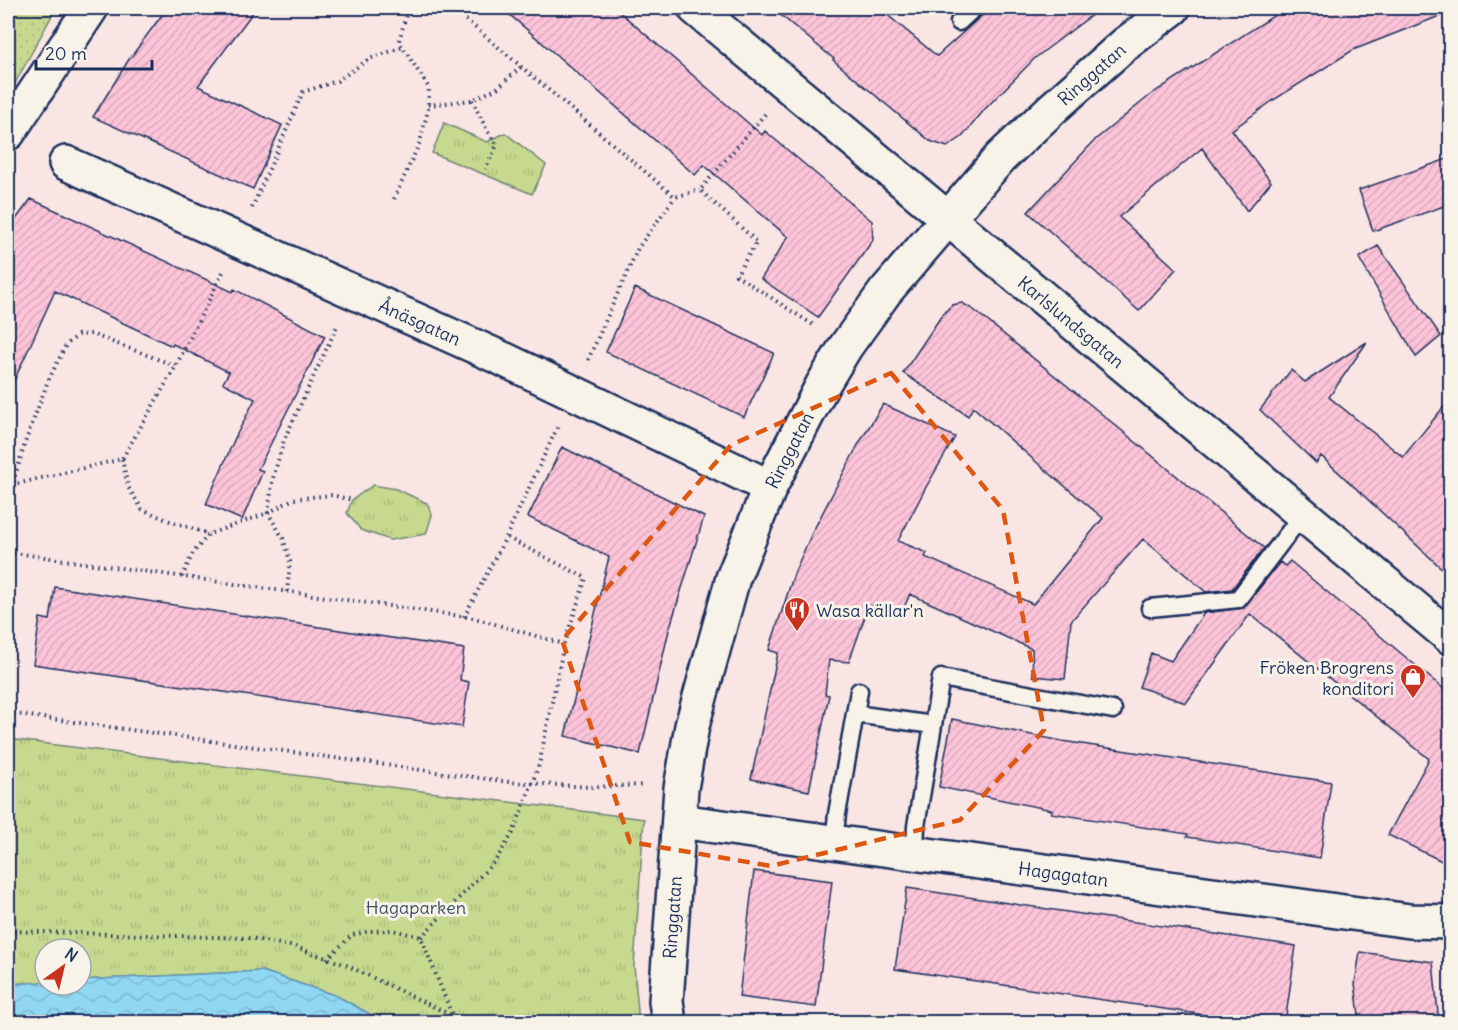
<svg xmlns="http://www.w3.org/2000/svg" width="1458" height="1030" font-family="Delius,sans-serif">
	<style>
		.grass { fill: url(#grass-dots); stroke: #718476; stroke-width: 1.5 }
		.park { fill: url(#park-tufts); stroke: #718476; stroke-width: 1.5 }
		.water { fill: url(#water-waves); stroke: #6194b6; stroke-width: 1.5 }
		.building { fill: url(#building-hatch); stroke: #1b2f5e; stroke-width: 1.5 }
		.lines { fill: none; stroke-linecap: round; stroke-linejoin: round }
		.lane-casing { stroke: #1b2f5e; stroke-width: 21 }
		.street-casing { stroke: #1b2f5e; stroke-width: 38 }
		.secondary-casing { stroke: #1b2f5e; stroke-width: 38 }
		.path { stroke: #1b2f5e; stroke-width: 4; stroke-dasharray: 1.5 4.5; stroke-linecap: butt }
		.lane { stroke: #f7f3e8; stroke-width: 16 }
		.street { stroke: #f7f3e8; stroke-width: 33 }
		.secondary { stroke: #f7f3e8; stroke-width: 33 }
		.marked { fill: none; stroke: #de5710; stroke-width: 4.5; stroke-dasharray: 12 8; stroke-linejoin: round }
		.labels { text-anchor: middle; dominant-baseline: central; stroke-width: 6; stroke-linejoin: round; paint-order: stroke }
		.street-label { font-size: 18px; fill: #1b2f5e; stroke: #f7f3e8 }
		.poi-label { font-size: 18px; fill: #1b2f5e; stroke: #f7f3e8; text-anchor: start }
		.park-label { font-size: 18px; fill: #3d5168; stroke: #f7f3e8 }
	</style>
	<defs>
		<pattern id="grass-dots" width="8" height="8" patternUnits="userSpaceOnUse" patternTransform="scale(1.5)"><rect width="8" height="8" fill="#c7d98e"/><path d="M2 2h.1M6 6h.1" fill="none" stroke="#aabb7d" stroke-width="1.8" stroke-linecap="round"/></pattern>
		<pattern id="park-tufts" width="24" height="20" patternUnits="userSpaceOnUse" patternTransform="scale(1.5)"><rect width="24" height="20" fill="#c7d98e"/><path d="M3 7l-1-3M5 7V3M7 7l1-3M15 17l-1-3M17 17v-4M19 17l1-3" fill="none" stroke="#aabb7d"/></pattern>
		<pattern id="water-waves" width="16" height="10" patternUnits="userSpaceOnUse" patternTransform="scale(1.5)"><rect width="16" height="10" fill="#90d7f1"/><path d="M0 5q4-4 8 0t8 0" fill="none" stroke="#7cb9d1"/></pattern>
		<pattern id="building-hatch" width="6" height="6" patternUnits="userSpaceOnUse" patternTransform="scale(1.5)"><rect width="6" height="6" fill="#fdc4d8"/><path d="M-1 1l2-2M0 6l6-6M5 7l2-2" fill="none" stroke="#d8a9bc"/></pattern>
	</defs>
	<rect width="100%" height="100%" fill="#f9e5e3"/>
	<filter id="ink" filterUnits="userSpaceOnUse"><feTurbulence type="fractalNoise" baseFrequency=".0167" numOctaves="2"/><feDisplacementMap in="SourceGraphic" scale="12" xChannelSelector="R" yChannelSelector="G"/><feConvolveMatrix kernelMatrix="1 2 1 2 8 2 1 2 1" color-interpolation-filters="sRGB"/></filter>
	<g filter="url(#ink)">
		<!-- grass -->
		<path class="grass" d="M 8,8 L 56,8 L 8,96 Z"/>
		<!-- park -->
		<path class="park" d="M 444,123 L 487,142 L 505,133 L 546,165 L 532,194 L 432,153 Z
			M 373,485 L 396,489 L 427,503 L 432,515 L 426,534 L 390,540 L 361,530 L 347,513 L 352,500 Z
			M 8,739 L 644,819 L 634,966 L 639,1022 L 384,1022 L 337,996 L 262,971 L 81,980 L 81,949 L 45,949 L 45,982 L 8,984 Z"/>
		<!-- water -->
		<path class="water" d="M 262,971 L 337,996 L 384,1022 L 8,1022 L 8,984 L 45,982 L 45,985 L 81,985 L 81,980 Z"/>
		<!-- building -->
		<path class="building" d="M 167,8 L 256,8 L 198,86 L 282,125 L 253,189 L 93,117 L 128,61 Z
			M 502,8 L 615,8 L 762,135 L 765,131 L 872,221 L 873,240 L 818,317 L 761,279 L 788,237 L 704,165 L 695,175 Z
			M 772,8 L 879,8 L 937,56 L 990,8 L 1101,8 L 1035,58 L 985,109 L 962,137 L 947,147 L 930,141 L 833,60 L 834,59 Z
			M 1286,8 L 1450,8 L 1450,12 L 1353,50 L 1275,99 L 1232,130 L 1271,182 L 1247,211 L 1202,148 L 1119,217 L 1176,269 L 1139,311 L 1028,212 L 1096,139 L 1153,93 Z
			M 1450,158 L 1450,204 L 1373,231 L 1359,190 Z
			M 31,199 L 233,292 L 234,289 L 325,336 L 258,469 L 263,471 L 242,520 L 206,504 L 235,438 L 255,399 L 223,383 L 229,372 L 173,344 L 172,346 L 55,291 L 8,394 L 8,230 Z
			M 1378,246 L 1441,336 L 1416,357 L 1359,258 Z
			M 635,288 L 774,353 L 744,417 L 606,352 Z
			M 962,303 L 974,310 L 1092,406 L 1264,548 L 1232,589 L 1206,592 L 1143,539 L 1071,621 L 1065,679 L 1033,676 L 1032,649 L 910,594 L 900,616 L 869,605 L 849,662 L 829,660 L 825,694 L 829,695 L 809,791 L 751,779 L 778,653 L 769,650 L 795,571 L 812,533 L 858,445 L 883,404 L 955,437 L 925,489 L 898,541 L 927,553 L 925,557 L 1033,604 L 1103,518 L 1042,467 L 973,407 L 968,416 L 903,373 L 942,315 L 952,305 Z
			M 1367,342 L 1329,397 L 1403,457 L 1450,399 L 1450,576 L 1321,456 L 1316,463 L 1260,410 L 1291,370 L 1305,382 Z
			M 562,447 L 704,517 L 669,630 L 640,754 L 565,736 L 609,557 L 528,517 Z
			M 1290,561 L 1450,694 L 1450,865 L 1388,835 L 1429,759 L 1250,614 L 1186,703 L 1139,687 L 1151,653 L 1171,661 L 1204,613 L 1244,608 L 1280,562 L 1285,566 Z
			M 55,587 L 464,649 L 460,680 L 469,682 L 462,727 L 33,664 L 40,618 L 50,620 Z
			M 952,719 L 1062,741 L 1331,782 L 1320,858 L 1187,837 L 1188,834 L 1051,813 L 1052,810 L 939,787 Z
			M 754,871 L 832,881 L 816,1007 L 739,997 Z
			M 907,888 L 1296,946 L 1285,1023 L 1259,1023 L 895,969 Z
			M 1360,952 L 1433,962 L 1439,1023 L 1360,1023 L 1355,983 Z"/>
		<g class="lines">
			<defs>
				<path id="lane" d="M 959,22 L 974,8
					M 1150,608 L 1238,599 L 1303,514
					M 855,714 L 933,725
					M 834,843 L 837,814 L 859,691
					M 915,853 L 916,826 L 941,678 L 1113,710"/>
				<g id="street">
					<path id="s1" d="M 695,8 L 1450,637"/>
					<path id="s2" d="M 66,163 L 503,359 L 770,487"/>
					<path id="s3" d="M 679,821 L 1410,921 L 1450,922"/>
					<path id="s4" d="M 669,1022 L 666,1001 L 681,788 L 692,726 L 733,578 L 770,487 L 823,384 L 846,346 L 885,292 L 1000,158 L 1054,107 L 1124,45 L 1173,8"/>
				</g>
				<path id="secondary" d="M 8,133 L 91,8"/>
			</defs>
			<!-- lane casing -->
			<use href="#lane" class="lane-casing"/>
			<!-- street casing -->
			<use href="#street" class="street-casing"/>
			<!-- secondary casing -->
			<use href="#secondary" class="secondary-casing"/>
			<!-- path -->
			<path class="path" d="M 452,8 L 675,197 L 700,190
				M 472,100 L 486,128 L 497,145 L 485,169
				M 428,105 L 472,100 L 496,89 L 521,67
				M 765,114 L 700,190 L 757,242 L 736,275 L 815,326
				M 394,199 L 420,142 L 428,110 L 429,88 L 399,41 L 408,8
				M 252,208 L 303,92 L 337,81 L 369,59 L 403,47
				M 588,360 L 638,248 L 675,197
				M 122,459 L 128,487 L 142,509 L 167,520 L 209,534
				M 12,485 L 122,459 L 176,366 L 223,272
				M 8,499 L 26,440 L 48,381 L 66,345 L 78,335 L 91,334 L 176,366
				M 8,552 L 474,618 L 564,644
				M 182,577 L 193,553 L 209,534 L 268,513 L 293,499 L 332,495 L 352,500
				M 287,592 L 290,561 L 283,538 L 268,513 L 273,478 L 284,440 L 338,324
				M 464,617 L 506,537 L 558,426
				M 8,713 L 509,782 L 590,787 L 644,785
				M 8,931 L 250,938 L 295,947 L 346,965 L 453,1016 L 464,1022
				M 421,937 L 495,861 L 513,833 L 539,765 L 564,644 L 586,578 L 506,537
				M 327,959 L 352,935 L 370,931 L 393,930 L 421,937 L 452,1015"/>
			<!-- lane -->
			<use href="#lane" class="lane"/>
			<!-- street -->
			<use href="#street" class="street"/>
			<!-- secondary -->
			<use href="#secondary" class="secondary"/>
		</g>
	</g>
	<!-- marked area -->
	<path class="marked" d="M 891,373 L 1003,510 L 1044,730 L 960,820 L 771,866 L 630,842 L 562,640 L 731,445 Z"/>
	<!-- icons -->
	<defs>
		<symbol id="restaurant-pin" viewBox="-11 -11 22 30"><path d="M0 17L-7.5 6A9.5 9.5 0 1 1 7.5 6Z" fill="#c8321e" stroke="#f7f3e8"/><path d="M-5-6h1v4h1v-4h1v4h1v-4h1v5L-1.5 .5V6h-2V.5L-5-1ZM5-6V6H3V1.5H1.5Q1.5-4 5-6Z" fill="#fff"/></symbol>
		<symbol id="shop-pin" viewBox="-11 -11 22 30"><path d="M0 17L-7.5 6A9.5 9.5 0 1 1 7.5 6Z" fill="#c8321e" stroke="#f7f3e8"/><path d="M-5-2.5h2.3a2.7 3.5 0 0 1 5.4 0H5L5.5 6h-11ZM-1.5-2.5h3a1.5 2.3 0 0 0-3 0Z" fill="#fff"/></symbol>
	</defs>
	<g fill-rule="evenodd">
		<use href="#restaurant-pin" x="782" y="595" width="30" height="40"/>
		<use href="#shop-pin" x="1398" y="662" width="30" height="40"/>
	</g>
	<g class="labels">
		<!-- street labels -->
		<g class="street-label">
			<text stroke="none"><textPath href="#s4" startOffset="1077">Ringgatan</textPath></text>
			<text stroke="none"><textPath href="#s2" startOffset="388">Ånäsgatan</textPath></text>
			<text stroke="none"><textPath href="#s1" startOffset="490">Karlslundsgatan</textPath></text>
			<text stroke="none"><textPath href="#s4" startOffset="591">Ringgatan</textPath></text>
			<text stroke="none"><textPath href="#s3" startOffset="388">Hagagatan</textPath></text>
			<text stroke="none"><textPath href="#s4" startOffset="105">Ringgatan</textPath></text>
		</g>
		<!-- poi labels -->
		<g class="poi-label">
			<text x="816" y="610">Wasa källar'n</text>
			<text x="1394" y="667" text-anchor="end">Fröken Brogrens<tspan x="1394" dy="21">konditori</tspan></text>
		</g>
		<!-- park labels -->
		<g class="park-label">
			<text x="416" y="907">Hagaparken</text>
		</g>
	</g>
	<!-- margin -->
	<rect width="1458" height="1030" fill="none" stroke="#f7f3e8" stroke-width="30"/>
	<rect x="15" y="15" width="1428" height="1000" fill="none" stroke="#1b2f5e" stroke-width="2" filter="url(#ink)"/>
	<!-- north arrow -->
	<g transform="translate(63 967) rotate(34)"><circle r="28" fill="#f7f3e8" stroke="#9fa5b1" stroke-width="1.5"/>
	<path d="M0-4.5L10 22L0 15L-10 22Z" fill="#c8321e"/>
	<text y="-9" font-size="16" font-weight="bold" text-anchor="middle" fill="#1b2f5e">N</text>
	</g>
	<!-- scale -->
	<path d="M36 60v9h116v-9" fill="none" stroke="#1b2f5e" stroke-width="3"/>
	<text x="45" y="60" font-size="18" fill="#1b2f5e" stroke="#f7f3e8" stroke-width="4.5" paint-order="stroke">20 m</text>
</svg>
